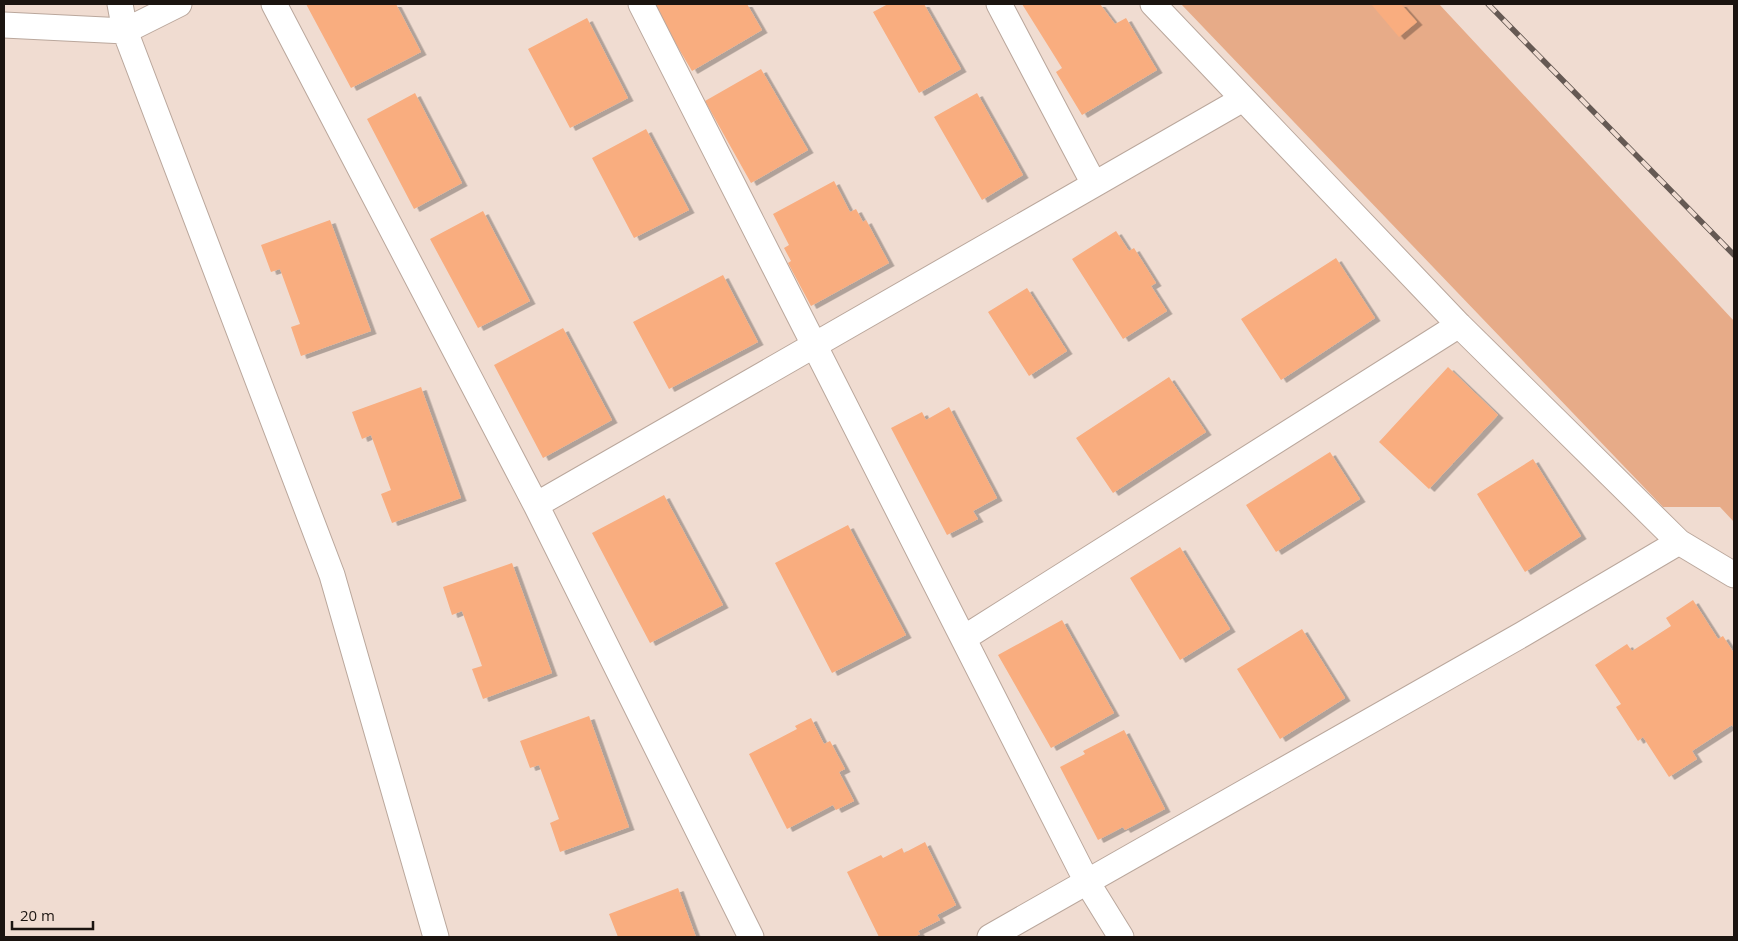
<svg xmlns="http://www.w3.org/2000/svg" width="1738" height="941" font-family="'Open Sans',sans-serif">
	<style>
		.green { fill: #e7ab88 }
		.building { fill: #f9ad7f; filter: url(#shadow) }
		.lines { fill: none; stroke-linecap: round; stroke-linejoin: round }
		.minor-casing { stroke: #baa79c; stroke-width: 27 }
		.minor { stroke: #fff; stroke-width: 25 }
		.rail-casing { stroke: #655953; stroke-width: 5.5 }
		.rail { stroke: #f0dcd1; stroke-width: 4; stroke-dasharray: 11; stroke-linecap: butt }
	</style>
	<defs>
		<filter id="shadow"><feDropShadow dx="5.5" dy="3" stdDeviation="0" flood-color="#0004"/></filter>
	</defs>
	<rect width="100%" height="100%" fill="#f0dcd1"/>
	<!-- green -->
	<path class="green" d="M 1181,4 L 1439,4 L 1734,321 L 1734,522 L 1720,507 L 1663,507 Z"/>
	<!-- building -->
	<path class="building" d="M 306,4 L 396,4 L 421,52 L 351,88 Z
		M 652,4 L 747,4 L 762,30 L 692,71 Z
		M 888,4 L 924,4 L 961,69 L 919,93 L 873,12 Z
		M 1022,4 L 1100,4 L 1115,24 L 1126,18 L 1157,70 L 1082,115 L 1056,72 L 1062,68 Z
		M 1371,4 L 1401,4 L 1417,22 L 1399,37 Z
		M 587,18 L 628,98 L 570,128 L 528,49 Z
		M 761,69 L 808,150 L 751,183 L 705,101 Z
		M 415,93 L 462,183 L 414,209 L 367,119 Z
		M 977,93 L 1023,175 L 982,200 L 934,117 Z
		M 646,129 L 689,210 L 634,238 L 592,158 Z
		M 834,181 L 850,212 L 856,209 L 863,222 L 866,220 L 889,263 L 811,306 L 788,263 L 791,261 L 784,248 L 789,245 L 773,214 Z
		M 483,211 L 530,301 L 478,328 L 430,239 Z
		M 330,220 L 371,331 L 301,356 L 291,327 L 300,324 L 280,269 L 271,272 L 261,245 Z
		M 1116,231 L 1129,251 L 1134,248 L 1156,283 L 1151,286 L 1167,311 L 1123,339 L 1072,259 Z
		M 1336,258 L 1375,318 L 1281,380 L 1241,319 Z
		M 723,275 L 758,342 L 669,389 L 633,322 Z
		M 1027,288 L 1067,351 L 1029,376 L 988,312 Z
		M 563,328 L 612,420 L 543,458 L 494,365 Z
		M 1448,367 L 1498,415 L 1429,489 L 1379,442 Z
		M 1169,377 L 1206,432 L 1113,493 L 1076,438 Z
		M 421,387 L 461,498 L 392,523 L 381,494 L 391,490 L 371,435 L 362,439 L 352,412 Z
		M 949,407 L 997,498 L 973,511 L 978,519 L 947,535 L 891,428 L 922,412 L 926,420 Z
		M 1330,452 L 1360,499 L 1276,552 L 1246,505 Z
		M 1533,459 L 1581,536 L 1525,572 L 1477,494 Z
		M 664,495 L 723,605 L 650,643 L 592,533 Z
		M 848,525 L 906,635 L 832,673 L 775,563 Z
		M 1180,547 L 1230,629 L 1180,660 L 1130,578 Z
		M 512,563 L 552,673 L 483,699 L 472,669 L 482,666 L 462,611 L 452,615 L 443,587 Z
		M 1693,600 L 1718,639 L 1723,636 L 1734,653 L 1734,728 L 1732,725 L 1692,751 L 1697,759 L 1669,777 L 1643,737 L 1638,741 L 1616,707 L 1621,704 L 1595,665 L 1627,644 L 1632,651 L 1671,626 L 1666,618 Z
		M 1062,620 L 1114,713 L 1051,748 L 998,655 Z
		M 1302,629 L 1345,698 L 1280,739 L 1237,669 Z
		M 589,716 L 629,827 L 560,852 L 550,823 L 559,819 L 539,765 L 530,768 L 520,741 Z
		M 811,718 L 824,744 L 830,741 L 845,769 L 839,772 L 854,801 L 836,810 L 833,805 L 787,829 L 749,754 L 797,729 L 795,726 Z
		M 1124,730 L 1165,809 L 1125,830 L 1123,827 L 1098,840 L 1060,767 L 1085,754 L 1083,751 Z
		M 925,842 L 956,905 L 937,915 L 940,920 L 918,931 L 920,934 L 914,937 L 879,937 L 847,872 L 881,855 L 883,858 L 902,848 L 904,853 Z
		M 678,888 L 696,937 L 618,937 L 609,914 Z"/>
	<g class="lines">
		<defs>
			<path id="minor" d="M 120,4 L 125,31 L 332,575 L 436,937
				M 274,4 L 536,505 L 751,937
				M 641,4 L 1087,882 L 1121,937
				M 999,4 L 1094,184
				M 1153,4 L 1459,325 L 1679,542 L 1734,575
				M 4,25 L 125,31 L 179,4
				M 536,505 L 1243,99
				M 964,638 L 1459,325
				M 990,937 L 1523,634 L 1679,542"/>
		</defs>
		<!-- minor casing -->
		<use href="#minor" class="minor-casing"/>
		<!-- minor -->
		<use href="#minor" class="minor"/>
		<defs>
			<path id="rail" d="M 1488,4 L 1734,255"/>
		</defs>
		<!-- rail casing -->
		<use href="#rail" class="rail-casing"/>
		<!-- rail -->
		<use href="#rail" class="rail"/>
	</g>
	<!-- border -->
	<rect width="1738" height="941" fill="none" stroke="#1b1410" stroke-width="10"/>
	<!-- scale -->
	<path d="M12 921v8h81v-8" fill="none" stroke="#1b1410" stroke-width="2.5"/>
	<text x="20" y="921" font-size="15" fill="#1b1410" stroke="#f0dcd1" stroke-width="4" paint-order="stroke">20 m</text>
</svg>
